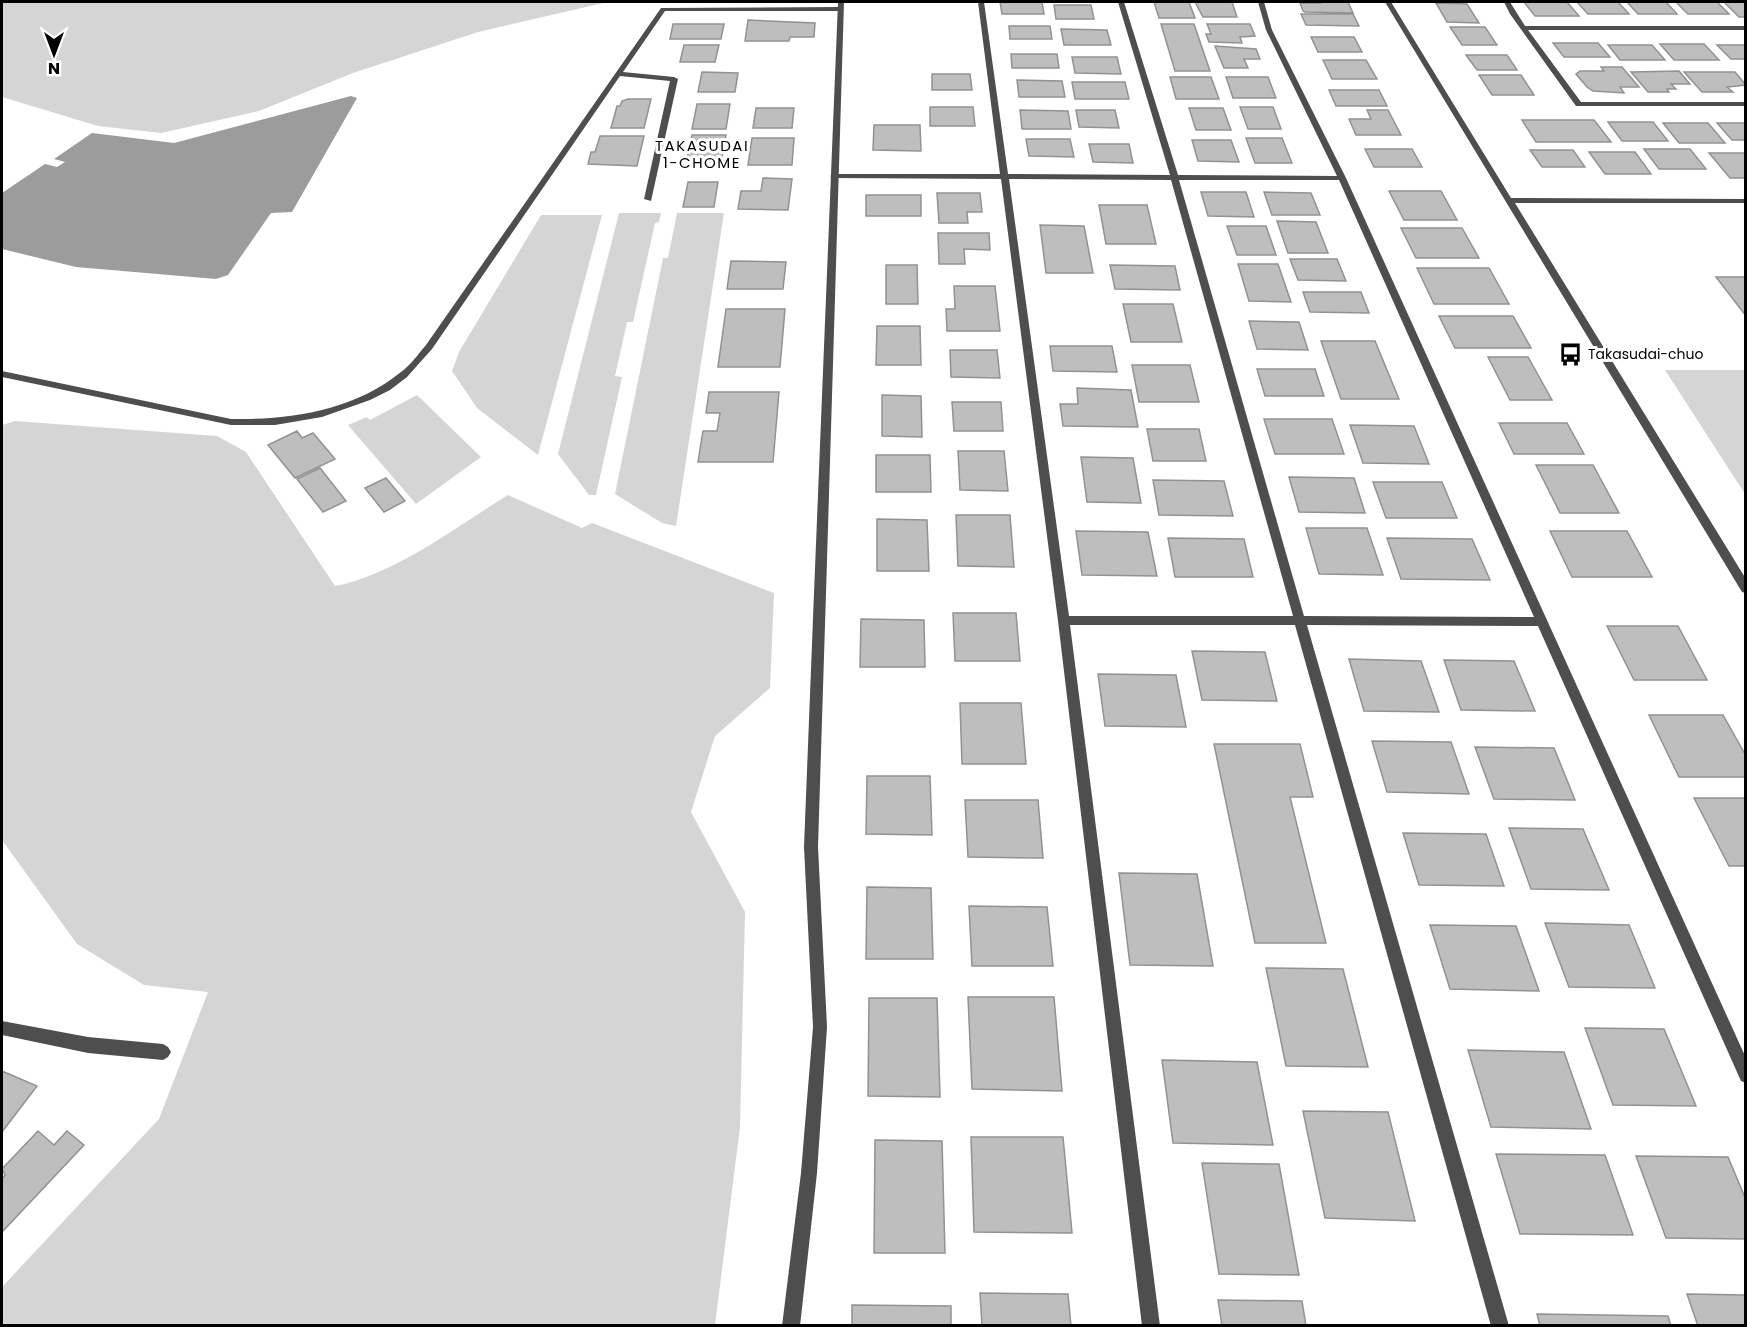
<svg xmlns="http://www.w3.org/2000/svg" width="1747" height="1327" font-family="Poppins,sans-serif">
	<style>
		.green { fill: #d5d5d5 }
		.water { fill: #9c9c9c }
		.building { fill: #bebebe; stroke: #929292; stroke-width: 1.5 }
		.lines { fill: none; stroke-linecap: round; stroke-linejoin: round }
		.minor { fill: #4e4e4e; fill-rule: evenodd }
		.tertiary { fill: #4e4e4e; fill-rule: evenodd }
		.labels { text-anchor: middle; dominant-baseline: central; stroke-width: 6; stroke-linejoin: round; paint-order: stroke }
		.far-poi-label { font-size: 14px; fill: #000; stroke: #fff; text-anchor: start }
		.far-neighbourhood-label { font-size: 15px; letter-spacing: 1.5px; fill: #000; stroke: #fff }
	</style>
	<rect width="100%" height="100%" fill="#fff"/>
	<!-- green -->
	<path class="green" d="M 2,2 L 608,2 L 478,32 L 353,73 L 259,111 L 161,133 L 98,126 L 2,97 Z
		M 619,213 L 661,213 L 659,222 L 655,223 L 633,322 L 627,322 L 615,376 L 622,377 L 596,495 L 589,495 L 558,454 Z
		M 677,213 L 724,213 L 676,526 L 662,523 L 615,494 L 663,258 L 668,258 Z
		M 541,215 L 602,215 L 538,455 L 477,408 L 452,371 L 459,352 Z
		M 1665,370 L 1745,370 L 1745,494 Z
		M 417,395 L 481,457 L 416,504 L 348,425 L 367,417 L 370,420 Z
		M 15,421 L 217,436 L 246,452 L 335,586 C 394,575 456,527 508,495 L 582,528 L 592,523 L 774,593 L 770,688 L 715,736 L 691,812 L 745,912 L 740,1127 L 715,1325 L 2,1325 L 2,1287 L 159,1119 L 208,992 L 144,985 L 77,944 L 2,840 L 2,425 Z"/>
	<!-- water -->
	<path class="water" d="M 351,96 L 357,98 L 292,212 L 271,213 L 228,275 L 216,279 L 76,267 L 2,249 L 2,193 L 45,164 L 57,167 L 65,162 L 54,159 L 92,133 L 174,143 Z"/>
	<!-- building -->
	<path class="building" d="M 1000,2 L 1042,2 L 1044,14 L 1002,14 Z
		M 1154,2 L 1189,2 L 1195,18 L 1159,18 Z
		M 1195,2 L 1232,2 L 1237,17 L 1203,17 Z
		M 1319,2 L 1348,2 L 1353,13 L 1305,12 L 1303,11 L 1300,3 L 1320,3 Z
		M 1524,2 L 1567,2 L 1579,16 L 1535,16 Z
		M 1577,2 L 1618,2 L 1629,14 L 1588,14 Z
		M 1627,2 L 1666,2 L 1677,14 L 1638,14 Z
		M 1676,2 L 1717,2 L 1729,14 L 1688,14 Z
		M 1724,2 L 1746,2 L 1746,17 L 1739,17 Z
		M 1436,3 L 1467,4 L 1479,23 L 1447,22 Z
		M 1054,5 L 1091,5 L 1094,19 L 1056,19 Z
		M 1301,14 L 1353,14 L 1359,26 L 1306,25 Z
		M 748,20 L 815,23 L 814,37 L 790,37 L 789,41 L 745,41 Z
		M 673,24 L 724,24 L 721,39 L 670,39 Z
		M 1161,24 L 1194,24 L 1210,71 L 1175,71 Z
		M 1207,24 L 1250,24 L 1255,36 L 1240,37 L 1242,43 L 1209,42 L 1206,34 L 1211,34 Z
		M 1009,26 L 1050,26 L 1052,39 L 1010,39 Z
		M 1450,27 L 1485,27 L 1497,45 L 1462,45 Z
		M 1061,29 L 1107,30 L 1111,45 L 1064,45 Z
		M 1311,37 L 1354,37 L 1362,52 L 1318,52 Z
		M 1553,43 L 1598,43 L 1610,57 L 1564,57 Z
		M 1660,44 L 1704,44 L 1719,60 L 1674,60 Z
		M 684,45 L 719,45 L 715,62 L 680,62 Z
		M 1608,45 L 1652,45 L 1665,60 L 1620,60 Z
		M 1717,45 L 1746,45 L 1746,59 L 1731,59 Z
		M 1215,46 L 1256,49 L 1260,59 L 1244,59 L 1248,68 L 1224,68 Z
		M 1011,54 L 1057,54 L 1059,68 L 1012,68 Z
		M 1466,55 L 1507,55 L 1517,70 L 1477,70 Z
		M 1072,57 L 1117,57 L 1121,74 L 1075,73 Z
		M 1323,60 L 1366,60 L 1377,79 L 1332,79 Z
		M 1601,67 L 1622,67 L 1639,87 L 1620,87 L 1624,93 L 1593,91 L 1587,87 L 1576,74 L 1580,71 L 1604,71 Z
		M 1679,71 L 1690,84 L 1671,84 L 1676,89 L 1667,89 L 1669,92 L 1648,92 L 1631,72 Z
		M 702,72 L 738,73 L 735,92 L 698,92 Z
		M 1684,72 L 1735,72 L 1746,85 L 1727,87 L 1733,92 L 1702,92 Z
		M 932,74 L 970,74 L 972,90 L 932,90 Z
		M 1479,75 L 1521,75 L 1534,95 L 1492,95 Z
		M 1170,77 L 1211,77 L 1219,99 L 1176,99 Z
		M 1226,77 L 1268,77 L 1276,98 L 1233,98 Z
		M 1017,80 L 1062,81 L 1065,97 L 1019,97 Z
		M 1072,82 L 1125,82 L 1129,99 L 1075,99 Z
		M 1329,90 L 1379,90 L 1387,106 L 1336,106 Z
		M 628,99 L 651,99 L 644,128 L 611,128 L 617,106 L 620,106 L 622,101 Z
		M 697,104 L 730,104 L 726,129 L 692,129 Z
		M 930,107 L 973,107 L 975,126 L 930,126 Z
		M 1240,107 L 1273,107 L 1281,129 L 1248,129 Z
		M 756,108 L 794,108 L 792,128 L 753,128 Z
		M 1189,108 L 1223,108 L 1231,130 L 1196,130 Z
		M 1020,110 L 1068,111 L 1071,129 L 1022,129 Z
		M 1076,110 L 1115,110 L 1119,128 L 1079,127 Z
		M 1367,110 L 1388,110 L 1401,135 L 1356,135 L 1349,119 L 1371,119 Z
		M 1522,120 L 1594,120 L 1611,142 L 1536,142 Z
		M 1608,122 L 1653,122 L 1668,141 L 1622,141 Z
		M 1663,123 L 1708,123 L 1725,143 L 1679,143 Z
		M 1717,123 L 1746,123 L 1746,140 L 1732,140 Z
		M 874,125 L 920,125 L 921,151 L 873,150 Z
		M 692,135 L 726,135 L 721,162 L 686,162 Z
		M 600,136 L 644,136 L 637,166 L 588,164 L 591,152 L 595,152 Z
		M 752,138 L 794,138 L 792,165 L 748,165 Z
		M 1246,138 L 1282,138 L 1292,163 L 1255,163 Z
		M 1026,139 L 1070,139 L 1074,157 L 1029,156 Z
		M 1192,140 L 1231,140 L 1239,162 L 1198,161 Z
		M 1089,144 L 1129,144 L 1133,163 L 1093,162 Z
		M 1365,149 L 1412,149 L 1422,167 L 1374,167 Z
		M 1644,149 L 1690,149 L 1706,169 L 1659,169 Z
		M 1530,150 L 1573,150 L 1585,167 L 1542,167 Z
		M 1589,152 L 1635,152 L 1651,174 L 1605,174 Z
		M 1709,153 L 1746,153 L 1746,178 L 1730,178 Z
		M 763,178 L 792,179 L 788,210 L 738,209 L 741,191 L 761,191 Z
		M 688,182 L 718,182 L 714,207 L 683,207 Z
		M 1389,191 L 1441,191 L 1457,220 L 1404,220 Z
		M 1201,192 L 1246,192 L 1254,217 L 1208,216 Z
		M 1264,192 L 1311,193 L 1320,215 L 1272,215 Z
		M 937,193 L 980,193 L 982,212 L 967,212 L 968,223 L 939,223 Z
		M 866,195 L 921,195 L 921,216 L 866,216 Z
		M 1099,205 L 1147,205 L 1156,244 L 1106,244 Z
		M 1277,221 L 1316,222 L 1328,253 L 1288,253 Z
		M 1040,225 L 1084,226 L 1093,273 L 1046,273 Z
		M 1227,226 L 1266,226 L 1276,255 L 1237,255 Z
		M 1401,228 L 1462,228 L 1479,258 L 1416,258 Z
		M 938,233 L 989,233 L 990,250 L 964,249 L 965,264 L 939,264 Z
		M 1290,259 L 1337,259 L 1346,281 L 1298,280 Z
		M 731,261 L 786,262 L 783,289 L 727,289 Z
		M 1238,264 L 1278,264 L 1291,302 L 1249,301 Z
		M 886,265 L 917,265 L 918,304 L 886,304 Z
		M 1110,265 L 1175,266 L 1180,290 L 1115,289 Z
		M 1417,268 L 1489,268 L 1509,304 L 1434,304 Z
		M 1716,277 L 1746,277 L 1746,316 Z
		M 954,286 L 995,286 L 1000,331 L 947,331 L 946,309 L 955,309 Z
		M 1303,292 L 1361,292 L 1369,313 L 1310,312 Z
		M 1123,304 L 1173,304 L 1182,342 L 1131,342 Z
		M 726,309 L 785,309 L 780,367 L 718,367 Z
		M 1439,316 L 1513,316 L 1531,348 L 1455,348 Z
		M 1249,321 L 1299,322 L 1308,350 L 1257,349 Z
		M 877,326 L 920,326 L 921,365 L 876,365 Z
		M 1321,341 L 1375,341 L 1399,399 L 1341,399 Z
		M 1050,346 L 1112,346 L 1117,372 L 1053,371 Z
		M 950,350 L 997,350 L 1000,378 L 951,377 Z
		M 1488,357 L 1528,357 L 1552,400 L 1510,400 Z
		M 1132,365 L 1190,365 L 1199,402 L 1139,402 Z
		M 1257,369 L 1315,369 L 1324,396 L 1265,396 Z
		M 1077,388 L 1131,390 L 1138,427 L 1063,426 L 1060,404 L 1078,404 Z
		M 709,392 L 779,392 L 773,462 L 698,462 L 703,431 L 717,431 L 720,413 L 706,413 Z
		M 882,395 L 921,396 L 922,437 L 882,436 Z
		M 952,402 L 1001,402 L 1003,431 L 954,431 Z
		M 1264,419 L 1332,419 L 1344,454 L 1275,454 Z
		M 1499,423 L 1567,423 L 1584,454 L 1514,454 Z
		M 1350,425 L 1414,426 L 1429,464 L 1363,463 Z
		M 1147,429 L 1199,429 L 1206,461 L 1153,461 Z
		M 297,431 L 302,438 L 313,433 L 335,459 L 295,478 L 268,445 Z
		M 958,451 L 1004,451 L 1008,491 L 960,490 Z
		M 876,455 L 930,455 L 931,492 L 876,492 Z
		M 1081,457 L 1133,458 L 1141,503 L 1087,502 Z
		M 1536,465 L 1593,465 L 1619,513 L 1560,513 Z
		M 320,468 L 346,501 L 323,512 L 297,479 Z
		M 1289,477 L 1354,478 L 1365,513 L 1299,512 Z
		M 386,478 L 405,501 L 384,512 L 365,488 Z
		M 1153,480 L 1224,481 L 1233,516 L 1159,515 Z
		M 1373,482 L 1442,482 L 1457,518 L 1386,518 Z
		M 956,515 L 1010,515 L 1014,567 L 958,566 Z
		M 877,519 L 927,520 L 929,571 L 877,571 Z
		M 1306,528 L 1367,528 L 1383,575 L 1319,574 Z
		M 1076,531 L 1148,532 L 1157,576 L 1082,575 Z
		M 1550,531 L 1627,531 L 1652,577 L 1572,577 Z
		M 1168,538 L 1244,539 L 1253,577 L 1175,577 Z
		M 1387,538 L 1472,539 L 1490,580 L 1401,579 Z
		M 953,613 L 1016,613 L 1020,661 L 955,661 Z
		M 861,619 L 924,620 L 925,667 L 860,667 Z
		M 1607,626 L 1678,626 L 1707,680 L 1634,680 Z
		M 1192,651 L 1265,652 L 1277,701 L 1202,700 Z
		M 1349,659 L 1421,661 L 1439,712 L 1364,711 Z
		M 1444,660 L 1514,661 L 1535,711 L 1461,710 Z
		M 1098,674 L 1176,675 L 1186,727 L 1105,726 Z
		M 960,703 L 1021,703 L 1026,764 L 962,764 Z
		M 1649,715 L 1723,715 L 1746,756 L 1746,777 L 1679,777 Z
		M 1372,741 L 1451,742 L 1469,794 L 1387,792 Z
		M 1214,744 L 1300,744 L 1313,797 L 1290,797 L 1326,943 L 1255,943 Z
		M 1475,747 L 1554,748 L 1575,800 L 1494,799 Z
		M 867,776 L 930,776 L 932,835 L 866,834 Z
		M 1694,798 L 1746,798 L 1746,866 L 1729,866 Z
		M 965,800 L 1038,800 L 1043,858 L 968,857 Z
		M 1509,828 L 1583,829 L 1609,890 L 1531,889 Z
		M 1403,833 L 1486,834 L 1504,886 L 1419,885 Z
		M 1119,873 L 1197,874 L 1213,966 L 1130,965 Z
		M 867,887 L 931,888 L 933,959 L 866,959 Z
		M 969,906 L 1047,907 L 1053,966 L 972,966 Z
		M 1545,923 L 1629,925 L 1655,988 L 1569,987 Z
		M 1430,925 L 1516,926 L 1539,991 L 1450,989 Z
		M 1266,968 L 1343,969 L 1368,1067 L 1286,1066 Z
		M 968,997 L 1054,997 L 1062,1091 L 972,1089 Z
		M 869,998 L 937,998 L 940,1097 L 868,1096 Z
		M 1585,1028 L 1664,1029 L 1696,1106 L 1613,1105 Z
		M 1468,1050 L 1564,1052 L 1591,1129 L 1491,1127 Z
		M 1162,1060 L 1257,1062 L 1273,1145 L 1173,1143 Z
		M 2,1071 L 37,1086 L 2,1132 Z
		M 1303,1111 L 1388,1112 L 1415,1221 L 1325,1218 Z
		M 38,1131 L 54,1145 L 67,1131 L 84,1145 L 2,1232 L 2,1179 L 5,1175 L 2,1169 Z
		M 971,1137 L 1063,1137 L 1072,1233 L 974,1232 Z
		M 875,1140 L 942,1141 L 945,1253 L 874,1253 Z
		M 1496,1154 L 1605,1155 L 1633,1235 L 1520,1234 Z
		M 1636,1156 L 1728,1157 L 1746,1200 L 1746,1239 L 1666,1238 Z
		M 1202,1163 L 1279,1164 L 1299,1275 L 1219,1274 Z
		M 980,1293 L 1068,1294 L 1071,1326 L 982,1326 Z
		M 1687,1294 L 1746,1295 L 1746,1326 L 1698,1326 Z
		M 1218,1300 L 1302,1301 L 1306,1326 L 1222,1326 Z
		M 852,1305 L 951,1306 L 951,1326 L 852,1326 Z
		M 1537,1314 L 1668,1316 L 1671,1326 L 1540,1326 Z"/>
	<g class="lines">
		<!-- minor -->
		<path class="minor" d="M 978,2 L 984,2 L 1008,174 L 1170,175 L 1118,2 L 1124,2 L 1178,175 L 1337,176 L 1266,30 L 1258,2 L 1264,2 L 1272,30 L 1346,178 L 1746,1058 L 1746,1083 L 1741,1081 L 1538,626 L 1307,625 L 1509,1326 L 1491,1326 L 1295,625 L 1070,625 L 1160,1326 L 1142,1326 L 1058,621 L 1001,179 L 834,178 L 830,176 L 834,174 L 1000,174 ZM 1009,179 L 1171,180 L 1293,616 L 1069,616 ZM 1179,180 L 1339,180 L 1534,617 L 1304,616 Z
			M 1504,2 L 1510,2 L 1525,26 L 1746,26 L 1746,30 L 1528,30 L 1581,102 L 1746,102 L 1746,106 L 1576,106 L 1510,14 Z
			M 661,8 L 840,7 L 843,9 L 840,11 L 665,11 L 623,72 L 674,77 L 678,79 L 651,201 L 644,199 L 670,81 L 620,76 L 432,349 L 407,377 L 390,390 L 370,400 L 322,417 L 275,425 L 231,425 L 2,377 L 2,371 L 231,419 C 290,420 353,411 401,372 C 411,365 418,354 426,345 Z
			M 820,589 L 826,593 L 818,847 L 827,1027 L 817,1173 L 800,1326 L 782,1326 L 801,1173 L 813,1027 L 804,847 L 814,593 Z
			M 2,1021 L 88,1037 L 163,1044 L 168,1047 L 171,1052 L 168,1057 L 163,1060 L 88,1053 L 2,1035 Z"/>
		<!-- tertiary -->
		<path class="tertiary" d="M 838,2 L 844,2 L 826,593 L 820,597 L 814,593 Z
			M 1385,2 L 1391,2 L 1511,198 L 1746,199 L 1746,203 L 1515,203 L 1746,579 L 1746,593 L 1742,592 Z"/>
	</g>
	<!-- icons -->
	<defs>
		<symbol id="bus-bare" viewBox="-9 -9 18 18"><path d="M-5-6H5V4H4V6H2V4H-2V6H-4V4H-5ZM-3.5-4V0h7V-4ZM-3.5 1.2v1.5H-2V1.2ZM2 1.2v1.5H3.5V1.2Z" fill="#000" stroke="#fff" stroke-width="2.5" paint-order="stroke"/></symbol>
	</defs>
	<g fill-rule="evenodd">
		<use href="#bus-bare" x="1554" y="338" width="33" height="33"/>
	</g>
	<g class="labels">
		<!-- far-poi labels -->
		<g class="far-poi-label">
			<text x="1588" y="354">Takasudai-chuo</text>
		</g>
		<!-- far-neighbourhood labels -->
		<g class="far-neighbourhood-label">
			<text x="702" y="145">TAKASUDAI<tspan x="702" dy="17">1-CHOME</tspan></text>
		</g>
	</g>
	<!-- border -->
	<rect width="1747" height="1327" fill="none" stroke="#000000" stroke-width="6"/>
	<!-- north arrow -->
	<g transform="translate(54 54) rotate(180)" stroke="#ffffff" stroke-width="4.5" paint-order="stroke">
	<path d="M0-4.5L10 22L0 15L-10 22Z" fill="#000000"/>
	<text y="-9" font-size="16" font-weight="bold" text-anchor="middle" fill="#000000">N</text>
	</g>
</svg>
